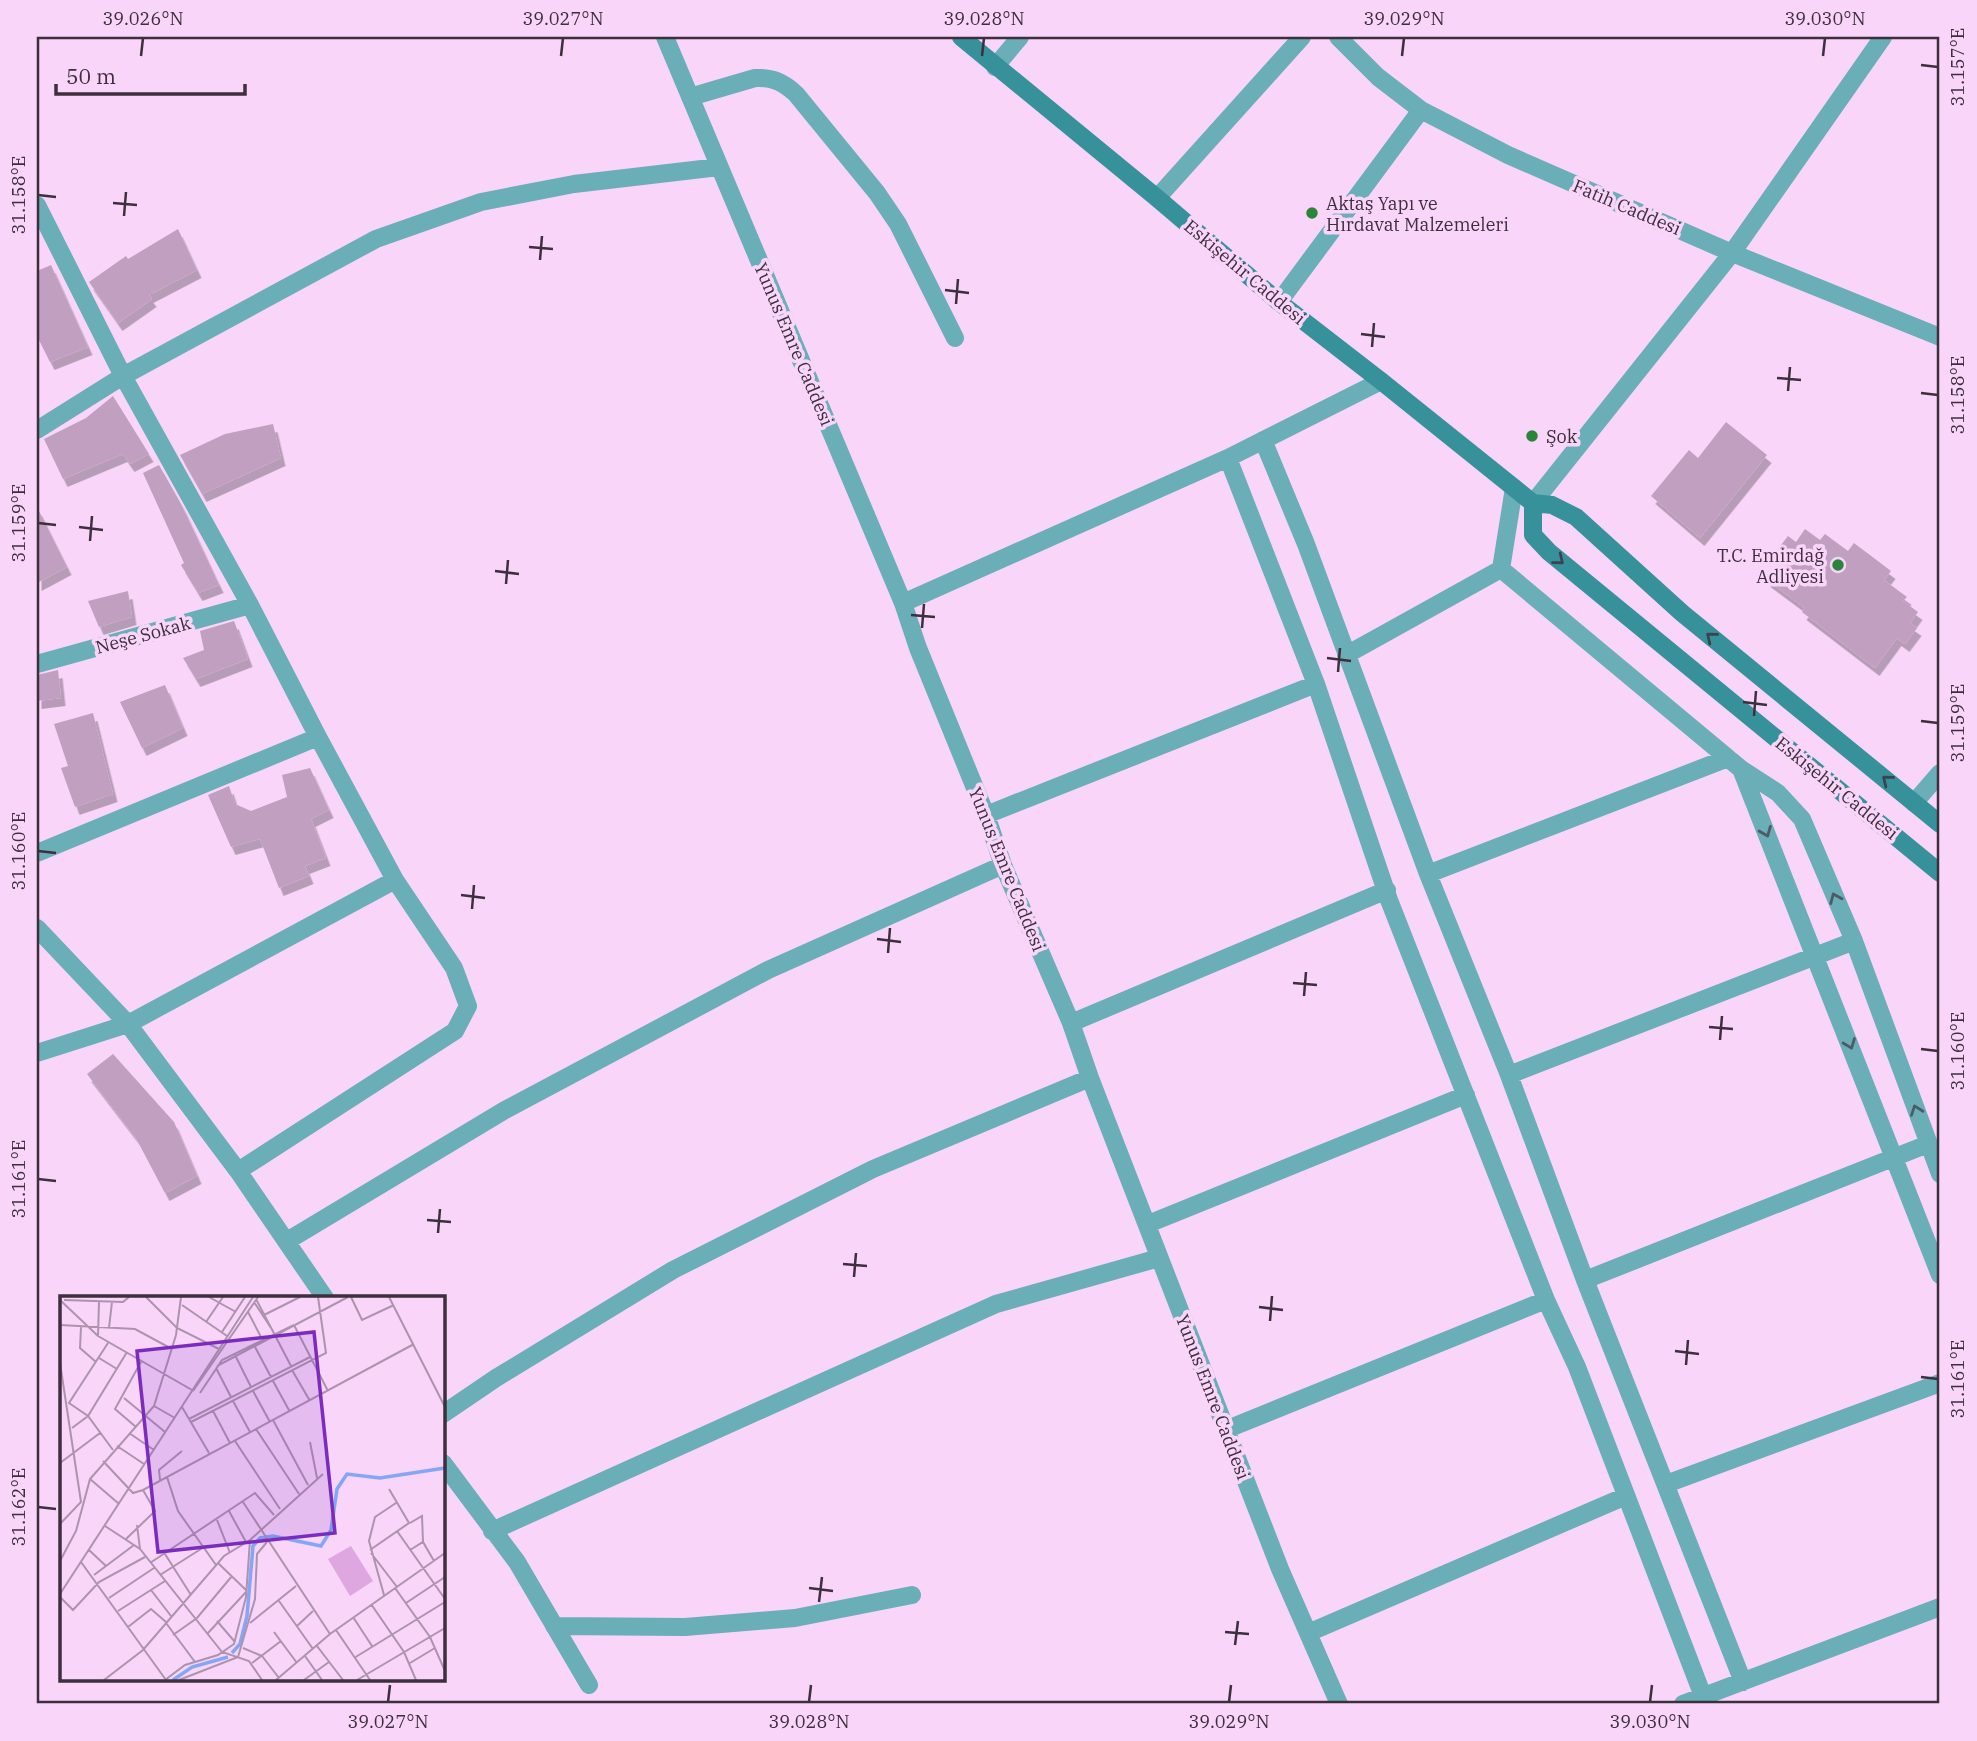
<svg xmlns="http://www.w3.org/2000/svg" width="1977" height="1741" font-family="'IBM Plex Serif',serif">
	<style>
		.building { fill: #c19fc1; filter: url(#shadow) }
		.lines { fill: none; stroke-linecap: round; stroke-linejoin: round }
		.minor { stroke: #6aaeb7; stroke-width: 18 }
		.secondary { stroke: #37919b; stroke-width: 18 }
		.oneway { stroke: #3c4350 }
		.oneway2 { stroke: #4d5b68 }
		.ticks { fill: none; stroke: #3d2f3d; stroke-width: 2.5 }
		.poi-dot { fill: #298638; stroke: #f8d5f9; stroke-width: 2.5 }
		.labels { text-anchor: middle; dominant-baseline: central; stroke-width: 7; stroke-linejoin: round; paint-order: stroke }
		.poi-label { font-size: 18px; fill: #3d2f3d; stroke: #f8d5f9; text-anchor: start }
		.street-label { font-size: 18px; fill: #3d2f3d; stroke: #f8d5f9 }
		.inset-river { fill: none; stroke: #83a6f7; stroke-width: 3.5 }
		.inset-road { fill: none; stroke: #ad93ae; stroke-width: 2 }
		.view { fill: #7b2cbf; fill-opacity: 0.15; stroke: #7b2cbf; stroke-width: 3.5 }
		.inset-edge { fill: none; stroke: #3d2f3d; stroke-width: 3.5 }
		.neatline { fill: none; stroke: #3d2f3d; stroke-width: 2.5 }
		.ticks-label { font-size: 18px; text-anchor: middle; fill: #3d2f3d }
	</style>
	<defs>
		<filter id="shadow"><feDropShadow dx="4.5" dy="8" stdDeviation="0" flood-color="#0004"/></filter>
	</defs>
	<rect width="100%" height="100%" fill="#f8d5f9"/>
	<!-- building -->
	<path class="building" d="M 178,229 L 197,270 L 149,295 L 152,299 L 118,323 L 89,282 L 126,256 L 128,259 Z
		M 51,265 L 88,347 L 50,362 L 37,336 L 37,271 Z
		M 113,396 L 149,454 L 130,464 L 123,454 L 63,479 L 44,439 L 86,418 Z
		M 1726,422 L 1767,455 L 1700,538 L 1651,496 L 1689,450 L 1698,458 Z
		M 273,424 L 281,458 L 202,494 L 180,455 L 225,434 Z
		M 159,465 L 182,506 L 219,585 L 198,593 L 181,565 L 184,563 L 143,473 Z
		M 37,507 L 67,567 L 37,583 Z
		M 1805,529 L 1820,540 L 1825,534 L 1848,551 L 1854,543 L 1891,571 L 1884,580 L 1907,597 L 1903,601 L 1918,612 L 1910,623 L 1917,628 L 1905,644 L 1897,638 L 1875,668 L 1802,612 L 1805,608 L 1766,579 L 1782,559 L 1775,553 L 1788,536 L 1796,542 Z
		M 128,591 L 132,617 L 99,627 L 88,601 Z
		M 234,621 L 248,659 L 196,679 L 183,658 L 204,650 L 200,631 Z
		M 58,670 L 61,698 L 37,701 L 37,675 Z
		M 165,685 L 183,728 L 142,748 L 120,702 Z
		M 93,713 L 113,794 L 75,807 L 61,768 L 68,766 L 54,724 Z
		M 310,768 L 329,810 L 311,819 L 326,858 L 305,866 L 309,876 L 279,888 L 260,839 L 231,847 L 208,795 L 229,786 L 235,804 L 251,811 L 287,797 L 282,775 Z
		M 113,1054 L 174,1122 L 197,1176 L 165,1193 L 136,1138 L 87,1074 Z"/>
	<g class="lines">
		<!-- minor -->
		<path class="minor" d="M 665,37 L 903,603 L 918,648 L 986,815 L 1003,865 L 1071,1023 L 1090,1078 L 1280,1569 L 1339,1704
			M 1338,37 L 1378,77 L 1421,110 L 1508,155 L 1732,253 L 1940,337
			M 995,67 L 1020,37
			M 690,97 L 755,78 C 772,77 783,82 796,94 L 877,193 L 898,224 L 955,338
			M 1157,198 L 1302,37
			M 37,205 L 123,376 L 250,605 L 318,737 L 395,880 L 454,968 L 468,1006 L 455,1031 L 238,1171
			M 1279,302 L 1421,110
			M 37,430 L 123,376 L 376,239 L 481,202 L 574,184 L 719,167
			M 1263,440 L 1306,544 L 1428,874 L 1509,1075 L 1585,1280 L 1743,1682
			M 1228,458 L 1316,684 L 1389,900 L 1546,1300 L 1577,1367 L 1706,1704
			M 1533,503 L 1732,253 L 1883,37
			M 1501,569 L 1741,769 L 1778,793 L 1802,819 L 1854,941 L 1940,1174
			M 903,603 L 1228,458 L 1381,381
			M 1346,655 L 1501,569 L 1514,488
			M 37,664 L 250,605
			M 1741,769 L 1940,1275
			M 1914,803 L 1940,773
			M 986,815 L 1316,684
			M 37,853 L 318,737
			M 1428,874 L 1728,758
			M 37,928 L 128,1024 L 238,1171 L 325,1298
			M 1071,1023 L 1387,890
			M 37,1053 L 128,1024 L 395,880
			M 1509,1075 L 1854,941
			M 1148,1224 L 1466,1095
			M 287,1241 L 505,1110 L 768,970 L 1003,865
			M 1585,1280 L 1928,1144
			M 443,1414 L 496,1378 L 673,1270 L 873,1169 L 1090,1078
			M 1225,1430 L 1546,1300
			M 443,1463 L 517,1562 L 589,1685
			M 1666,1484 L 1940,1383
			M 492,1531 L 996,1304 L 1159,1258
			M 554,1626 L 685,1627 L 795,1618 L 912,1595
			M 1308,1633 L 1626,1496
			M 1683,1704 L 1940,1607"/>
		<!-- secondary -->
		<path class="secondary" d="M 961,37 L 1157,198 L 1279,302 L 1381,381 L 1533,503 L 1552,505 L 1576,517 L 1682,613 L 1940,824
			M 1533,503 L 1533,535 L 1549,552 L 1940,873"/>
	</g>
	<!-- one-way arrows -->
	<defs><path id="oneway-chevron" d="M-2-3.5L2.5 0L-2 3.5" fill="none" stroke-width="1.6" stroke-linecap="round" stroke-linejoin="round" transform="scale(1.75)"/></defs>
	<g class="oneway">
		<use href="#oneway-chevron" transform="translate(1559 560) rotate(39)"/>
		<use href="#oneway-chevron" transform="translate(1711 637) rotate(-141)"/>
		<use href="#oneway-chevron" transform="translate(1887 780) rotate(-141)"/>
	</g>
	<g class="oneway2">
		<use href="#oneway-chevron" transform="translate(1766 832) rotate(68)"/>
		<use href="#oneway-chevron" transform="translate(1835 898) rotate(-113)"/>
		<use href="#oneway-chevron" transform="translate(1850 1044) rotate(69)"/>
		<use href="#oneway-chevron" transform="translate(1916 1110) rotate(-110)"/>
	</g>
	<!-- ticks -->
	<path class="ticks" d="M 141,56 L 143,38M 561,56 L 563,38M 982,56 L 984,38M 1402,56 L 1404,38M 1823,56 L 1825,38M 1921,65 L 1938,67M 38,195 L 56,197M 113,203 L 137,205M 124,216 L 126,192M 529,247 L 553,249M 540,260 L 542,236M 945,290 L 969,293M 956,304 L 958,279M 1361,334 L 1385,337M 1372,347 L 1374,323M 1777,378 L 1801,380M 1788,391 L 1790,367M 1921,393 L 1938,395M 38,523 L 56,525M 79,527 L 103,530M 90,541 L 92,516M 495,571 L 519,574M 506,584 L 508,560M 911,615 L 935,617M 922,628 L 924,604M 1327,658 L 1351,661M 1338,672 L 1340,648M 1743,702 L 1767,705M 1754,716 L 1756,691M 1921,721 L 1938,723M 38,851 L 56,853M 461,895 L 485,898M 472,909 L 474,885M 877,939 L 901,942M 888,953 L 890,928M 1293,983 L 1317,985M 1304,996 L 1306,972M 1709,1027 L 1733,1029M 1720,1040 L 1722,1016M 1921,1049 L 1938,1051M 38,1179 L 56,1181M 427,1220 L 451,1222M 438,1233 L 440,1209M 843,1264 L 867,1266M 854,1277 L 856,1253M 1259,1307 L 1283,1310M 1270,1321 L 1272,1296M 1675,1351 L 1699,1354M 1686,1365 L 1688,1340M 1921,1377 L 1938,1379M 38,1507 L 56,1509M 809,1588 L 833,1591M 819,1602 L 822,1577M 1225,1632 L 1249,1634M 1235,1645 L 1238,1621M 388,1702 L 390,1685M 809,1702 L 811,1685M 1229,1702 L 1231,1685M 1650,1702 L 1652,1685"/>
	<!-- markers -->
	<g class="poi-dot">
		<circle cx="1312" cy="213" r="7"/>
		<circle cx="1532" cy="436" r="7"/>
		<circle cx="1838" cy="565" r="7"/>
	</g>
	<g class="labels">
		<!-- poi labels -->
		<g class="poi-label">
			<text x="1326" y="203">Aktaş Yapı ve<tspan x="1326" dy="21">Hırdavat Malzemeleri</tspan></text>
			<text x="1546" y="436">Şok</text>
			<text x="1824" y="555" text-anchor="end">T.C. Emirdağ<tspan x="1824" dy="21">Adliyesi</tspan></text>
		</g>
		<!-- street labels -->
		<g class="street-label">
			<text transform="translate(1627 207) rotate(23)">Fatih Caddesi</text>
			<text transform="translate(1245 272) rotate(40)">Eskişehir Caddesi</text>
			<text transform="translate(794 344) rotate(67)">Yunus Emre Caddesi</text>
			<text transform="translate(143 635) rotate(-15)">Neşe Sokak</text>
			<text transform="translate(1837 788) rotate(39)">Eskişehir Caddesi</text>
			<text transform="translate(1007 869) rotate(68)">Yunus Emre Caddesi</text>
			<text transform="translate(1213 1397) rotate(69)">Yunus Emre Caddesi</text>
		</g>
	</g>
	<!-- overview -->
	<g transform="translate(60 1296)">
		<rect width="385" height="385" fill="#f8d5f9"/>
		<path d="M 291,250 L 313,285 L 290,300 L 268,263 Z" fill="#dea7df"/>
		<path class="inset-river" d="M 172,357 L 180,348 L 187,320 L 193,250 L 200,242 L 213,240 L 261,250 L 271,234 L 277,193 L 287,178 L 320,182 L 385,172M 113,384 L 132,371 L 168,361"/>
		<path class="inset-road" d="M 86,1 L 117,32 L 159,53M 149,1 L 176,16M 291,1 L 302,24 L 334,9M 329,1 L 385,111M 196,3 L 231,70M 0,4 L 38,40 L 132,94M 4,4 L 63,6 L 69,1M 194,6 L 213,35M 122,9 L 167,40M 188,16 L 202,43M 202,20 L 240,1M 146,26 L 163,1M 0,29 L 75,33 L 112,53M 234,29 L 268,95M 21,31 L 20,52 L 36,66M 49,32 L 52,6M 162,36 L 185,1M 38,40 L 39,6M 48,47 L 9,107 L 28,120 L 53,154M 194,49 L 211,81M 175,59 L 191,91M 39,62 L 57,73M 0,67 L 21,206 L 0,228M 157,70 L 288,1M 156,72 L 171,101M 232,74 L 250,105M 213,85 L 230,116M 133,95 L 198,1M 193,95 L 210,126M 140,97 L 162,64 L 234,29M 64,102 L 105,136M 173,105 L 190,136M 94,110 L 115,122M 122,111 L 149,157M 153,115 L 170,147M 129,123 L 250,61M 213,124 L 248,189M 131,126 L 266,57 L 258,1M 76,131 L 55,113 L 82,64M 12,132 L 28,120 L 67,56M 196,133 L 239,198M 69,137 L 94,154M 175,145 L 220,213M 250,146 L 257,182M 57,150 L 84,168M 43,165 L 73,197 L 83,194 L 354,48M 0,167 L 40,137M 107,181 L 118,215 L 156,269M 30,183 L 58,207M 100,184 L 99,174 L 122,155M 183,206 L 270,338M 169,215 L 186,246M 157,224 L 170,257M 350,227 L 362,220 L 363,246M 77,229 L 80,253M 45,230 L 80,253 L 162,356 L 189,365 L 202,384M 337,235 L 385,303M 66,243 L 95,215 L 83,194M 29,254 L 46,270M 310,254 L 349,227 L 329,193M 350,254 L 363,246 L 374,265M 311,257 L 337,291M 105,258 L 131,299M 0,265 L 16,235 L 30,183 L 94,110 L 116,39 L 121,1M 21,266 L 106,384M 90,267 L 195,197 L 214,219M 158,267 L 186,294M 34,279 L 74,249M 100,279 L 144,251M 335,292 L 370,341 L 385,375M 91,294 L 111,320M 0,298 L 193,1M 324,299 L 309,245 L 315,221 L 336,207M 0,301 L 13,314 L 39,286 L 85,261M 49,302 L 94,272M 219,305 L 253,353M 346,307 L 385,281M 311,308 L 344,356 L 356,384M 58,315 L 105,285M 293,321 L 312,350M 157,325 L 175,346M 106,327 L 135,366M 190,327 L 236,290M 237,330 L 253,315M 68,331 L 91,313 L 106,326M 276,334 L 310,384M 214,336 L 237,367M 148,337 L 186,296M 113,339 L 137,322 L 172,280M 257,350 L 283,384M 183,352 L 202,360 L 219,382M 245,360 L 262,384M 294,362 L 385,306M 192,367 L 221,345M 350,367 L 375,352M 44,384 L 83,354 L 164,260 L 190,244 L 263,178M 105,384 L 125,369 L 158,359 L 174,348 L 186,301 L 190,244M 119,384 L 178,361 L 195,303 L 197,258 L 207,246M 216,384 L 270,338 L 385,257M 244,384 L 269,366M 297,384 L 385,332"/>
		<path class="view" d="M 254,36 L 275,237 L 98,256 L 77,55 Z"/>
		<rect width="385" height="385" class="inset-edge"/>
	</g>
	<!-- border -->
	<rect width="1977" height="1741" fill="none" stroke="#f8d5f9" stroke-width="77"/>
	<!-- scale -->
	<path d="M56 84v10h189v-10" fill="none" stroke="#3d2f3d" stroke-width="3.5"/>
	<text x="66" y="84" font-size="21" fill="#3d2f3d" stroke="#f8d5f9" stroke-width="5" paint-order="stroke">50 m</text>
	<rect x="38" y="38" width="1900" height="1664" class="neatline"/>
	<g class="ticks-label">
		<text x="143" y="25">39.026°N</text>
		<text x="563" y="25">39.027°N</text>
		<text x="984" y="25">39.028°N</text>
		<text x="1404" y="25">39.029°N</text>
		<text x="1825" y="25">39.030°N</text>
		<text transform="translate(1958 67) rotate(-90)" y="6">31.157°E</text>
		<text transform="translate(19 195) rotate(-90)" y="6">31.158°E</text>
		<text transform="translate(1958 395) rotate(-90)" y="6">31.158°E</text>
		<text transform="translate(19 523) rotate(-90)" y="6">31.159°E</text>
		<text transform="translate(1958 723) rotate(-90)" y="6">31.159°E</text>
		<text transform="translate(19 851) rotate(-90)" y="6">31.160°E</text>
		<text transform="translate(1958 1051) rotate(-90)" y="6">31.160°E</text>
		<text transform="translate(19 1179) rotate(-90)" y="6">31.161°E</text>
		<text transform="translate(1958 1379) rotate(-90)" y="6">31.161°E</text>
		<text transform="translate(19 1507) rotate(-90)" y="6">31.162°E</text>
		<text x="388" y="1728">39.027°N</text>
		<text x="809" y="1728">39.028°N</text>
		<text x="1229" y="1728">39.029°N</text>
		<text x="1650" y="1728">39.030°N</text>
	</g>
</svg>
